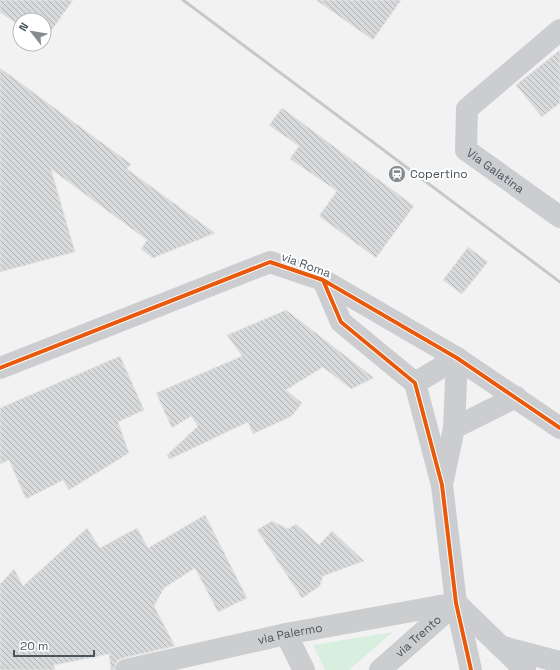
<svg xmlns="http://www.w3.org/2000/svg" width="560" height="670" font-family="'Space Grotesk',sans-serif">
	<style>
		.grass { fill: #d8efe0 }
		.building { fill: url(#building-back-hatch); stroke: #e3e4e5 }
		.lines { fill: none; stroke-linecap: round; stroke-linejoin: round }
		.street { stroke: #cccdcf; stroke-width: 22 }
		.secondary { stroke: #cbcdd0; stroke-width: 22 }
		.rail { stroke: #c7c8c9; stroke-width: 3 }
		.cycleway-casing { stroke: #fff; stroke-width: 6 }
		.cycleway { stroke: #e8590c; stroke-width: 4 }
		.labels { text-anchor: middle; dominant-baseline: central; stroke-width: 4; stroke-linejoin: round; paint-order: stroke }
		.street-label { font-size: 12px; fill: #4a555d; stroke: #fff }
		.poi-label { font-size: 12px; fill: #4a555d; stroke: #fff; text-anchor: start }
	</style>
	<defs>
		<pattern id="building-back-hatch" width="6" height="6" patternUnits="userSpaceOnUse"><rect width="6" height="6" fill="#d8d9da"/><path d="M-1 5l2 2M0 0l6 6M5-1l2 2" fill="none" stroke="#b1b3b4"/></pattern>
	</defs>
	<rect width="100%" height="100%" fill="#f2f2f2"/>
	<!-- grass -->
	<path class="grass" d="M 393,632 L 349,670 L 325,670 L 313,645 Z"/>
	<!-- building -->
	<path class="building" d="M 0,0 L 73,0 L 44,41 L 44,20 L 20,20 L 20,26 L 0,12 Z
		M 316,0 L 401,0 L 373,40 Z
		M 560,50 L 560,103 L 542,117 L 516,85 Z
		M 0,68 L 131,164 L 127,169 L 215,233 L 153,258 L 141,249 L 147,240 L 51,169 L 75,252 L 0,272 Z
		M 282,108 L 414,206 L 376,258 L 319,216 L 337,191 L 290,159 L 299,146 L 269,125 Z
		M 468,247 L 488,262 L 462,294 L 443,280 Z
		M 286,310 L 374,378 L 351,389 L 323,367 L 286,390 L 302,403 L 292,416 L 253,434 L 248,422 L 170,459 L 167,455 L 198,426 L 191,416 L 172,428 L 156,393 L 242,356 L 227,335 Z
		M 120,356 L 144,410 L 118,422 L 129,453 L 69,490 L 63,480 L 26,499 L 9,460 L 0,464 L 0,408 Z
		M 205,515 L 247,598 L 218,612 L 195,568 L 164,588 L 154,606 L 175,646 L 123,658 L 117,661 L 114,670 L 111,670 L 109,654 L 54,665 L 55,670 L 0,670 L 0,584 L 14,569 L 23,586 L 87,528 L 100,548 L 137,528 L 148,548 Z
		M 272,521 L 288,529 L 296,524 L 319,545 L 332,531 L 364,561 L 323,576 L 320,586 L 302,598 L 257,530 Z"/>
	<g class="lines">
		<!-- street -->
		<g class="street">
			<path d="M 286,634 L 304,670"/>
			<path id="s1" d="M 126,670 L 286,634 L 456,603"/>
			<path id="s2" d="M 380,670 L 456,603"/>
		</g>
		<!-- secondary -->
		<g class="secondary">
			<path id="s3" d="M 560,30 L 467,109 L 466,150 L 560,217"/>
			<path d="M 323,280 L 341,322 L 415,383 L 442,485 L 456,603 L 471,670"/>
			<path d="M 0,368 L 270,262 L 323,280 L 457,358 L 560,428"/>
			<path d="M 415,383 L 457,358"/>
			<path d="M 454,428 L 457,358"/>
			<path d="M 443,480 L 454,428 L 516,397"/>
			<path d="M 456,603 L 525,670"/>
			<path d="M 503,647 L 560,662"/>
		</g>
		<!-- rail -->
		<path class="rail" d="M 183,0 L 560,282"/>
		<defs>
			<path id="cycleway" d="M 323,280 L 341,322 L 415,383 L 442,485 L 456,603 L 471,670
				M 0,368 L 270,262 L 323,280 L 457,358 L 560,428"/>
		</defs>
		<!-- cycleway casing -->
		<use href="#cycleway" class="cycleway-casing"/>
		<!-- cycleway -->
		<use href="#cycleway" class="cycleway"/>
	</g>
	<!-- icons -->
	<defs>
		<symbol id="station-disc" viewBox="-11 -11 22 22"><circle r="9.5" fill="#858c91" stroke="#fff"/><path d="M-3-6H3Q5-6 5-4V2Q5 4 3 4L4.5 6H3L1.5 4h-3L-3 6H-4.5L-3 4Q-5 4-5 2V-4Q-5-6-3-6ZM-3.5-4v3h7v-3ZM-3.5 1v1.5H-2V1ZM2 1v1.5H3.5V1Z" fill="#fff"/></symbol>
	</defs>
	<g fill-rule="evenodd">
		<use href="#station-disc" x="387" y="164" width="20" height="20"/>
	</g>
	<g class="labels">
		<!-- street labels -->
		<g class="street-label">
			<text stroke="none"><textPath href="#s3" startOffset="199">Via Galatina</textPath></text>
			<text transform="translate(306 265) rotate(20)">via Roma</text>
			<text stroke="none"><textPath href="#s1" startOffset="168">via Palermo</textPath></text>
			<text stroke="none"><textPath href="#s2" startOffset="51">via Trento</textPath></text>
		</g>
		<!-- poi labels -->
		<g class="poi-label">
			<text x="410" y="174">Copertino</text>
		</g>
	</g>
	<!-- north arrow -->
	<g transform="translate(32 32) rotate(301)"><circle r="19" fill="#ffffff" stroke="#b7bbbe"/>
	<path d="M0-3L7 15L0 10L-7 15Z" fill="#858c91"/>
	<text y="-6" font-size="11" font-weight="bold" text-anchor="middle" fill="#4a555d">N</text>
	</g>
	<!-- scale -->
	<path d="M14 650v6h80v-6" fill="none" stroke="#4a555d" stroke-width="2"/>
	<text x="20" y="650" font-size="12" fill="#4a555d" stroke="#ffffff" stroke-width="3" paint-order="stroke">20 m</text>
</svg>
